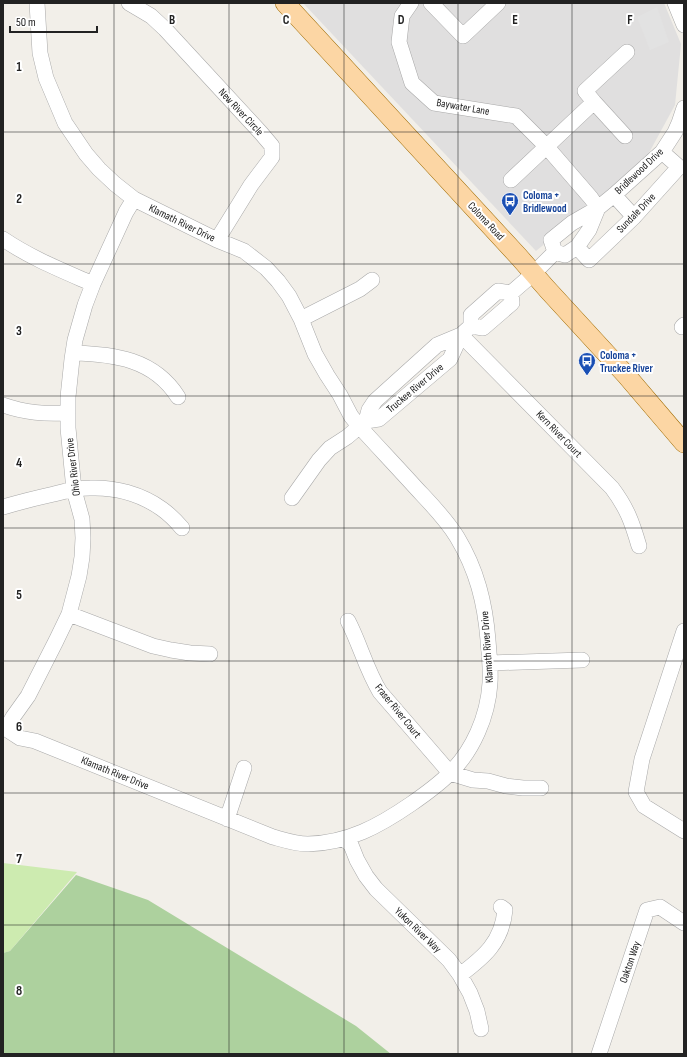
<svg xmlns="http://www.w3.org/2000/svg" width="687" height="1057" font-family="'Sofia Sans Condensed',sans-serif">
	<style>
		.residential { fill: #e0dfdf }
		.grass { fill: #cdebb0 }
		.forest { fill: #add19e }
		.parking { fill: #e2e2e2 }
		.lines { fill: none; stroke-linecap: round; stroke-linejoin: round }
		.minor-casing { stroke: #a9a9a9; stroke-width: 16 }
		.major-casing { stroke: #a06b00; stroke-width: 20 }
		.minor { stroke: #fff; stroke-width: 15 }
		.major { stroke: #fcd6a4; stroke-width: 19 }
		.grid { fill: none; stroke: #222; stroke-width: 1; stroke-opacity: 0.55 }
		.labels { text-anchor: middle; dominant-baseline: central; stroke-width: 4; stroke-linejoin: round; paint-order: stroke }
		.street-label { font-size: 11px; fill: #222; stroke: #fff }
		.transit-label { font-size: 11px; font-weight: bold; fill: #164399; stroke: #fff; text-anchor: start }
		.grid-label { font-size: 13px; text-anchor: middle; font-weight: bold; fill: #222; stroke: #fff; stroke-width: 4; stroke-linejoin: round; paint-order: stroke }
	</style>
	<rect width="100%" height="100%" fill="#f2efe9"/>
	<!-- residential -->
	<path class="residential" d="M 303,3 L 664,3 L 681,44 L 675,105 L 644,162 L 536,251 Z"/>
	<!-- grass -->
	<path class="grass" d="M 3,863 L 77,872 L 10,951 L 3,953 Z"/>
	<!-- forest -->
	<path class="forest" d="M 76,875 L 148,900 L 356,1026 L 391,1054 L 3,1054 L 3,953 L 10,951 Z"/>
	<!-- parking -->
	<path class="parking" d="M 657,7 L 669,42 L 650,50 L 637,17 Z"/>
	<g class="lines">
		<defs>
			<path id="minor" d="M 129,3 L 151,16 L 165,29 L 261,133 L 272,146 L 272,157 L 251,185 L 217,240
				M 411,3 L 402,16 L 399,42 L 412,83 L 434,103 L 516,116 L 546,146 L 591,198 L 598,208 L 614,195 L 662,152 L 675,132 L 679,123 L 684,108
				M 431,3 L 463,36 L 498,3
				M 675,3 L 684,25
				M 594,102 L 625,136
				M 511,180 L 594,102 L 585,91 L 627,52
				M 614,195 L 634,217
				M 598,208 L 589,230 L 577,247 L 565,255 L 555,252 L 551,240 L 572,223 Z
				M 3,239 C 31,258 61,270 93,284
				M 577,247 L 589,260 L 634,217 L 679,167 L 662,152
				M 511,293 L 512,303 L 483,328 L 471,326 L 461,335 L 612,488 C 627,508 632,522 639,546
				M 511,293 L 533,274 L 555,252
				M 301,319 L 360,289 L 372,280
				M 471,326 L 471,315 L 498,291 L 511,293
				M 682,327 L 684,325
				M 461,335 L 450,359 L 379,419 L 366,421 L 369,410 L 375,401 L 437,345 Z
				M 73,353 C 114,354 154,359 178,397
				M 3,405 C 26,413 44,414 68,413
				M 292,498 L 319,460 L 330,448 L 347,437 L 366,421
				M 3,507 C 20,502 36,498 54,494 C 65,491 78,488 90,488 C 115,487 141,494 162,509 C 169,514 176,521 182,528
				M 69,614 L 153,646 L 171,650 L 190,653 L 210,654
				M 348,621 C 360,644 366,669 380,692 L 450,773 L 473,780 L 488,781 L 506,786 L 523,788 L 541,788
				M 684,631 L 642,759 L 636,792 L 644,806 L 684,831
				M 490,663 L 582,660
				M 3,727 L 20,738 L 35,741 L 273,837 C 284,840 296,844 308,844 C 348,843 379,826 411,804 C 424,795 437,786 449,774 C 473,751 488,716 490,683 C 491,669 489,654 488,640 C 485,603 477,570 457,537 C 446,519 431,504 417,489 C 398,468 378,447 359,426 L 351,416 L 340,395 L 327,375 L 315,354 L 301,319 L 289,296 L 278,281 L 266,268 L 244,251 L 217,240 L 134,199 L 115,184 L 99,169 L 86,154 L 65,123 L 46,78 L 40,53 L 37,3
				M 6,729 L 13,717 L 28,696 L 56,641 L 69,614 L 79,576 L 82,557 L 83,538 L 82,519 L 74,490 L 68,428 L 68,397 L 72,359 L 75,340 L 85,305 L 93,284 L 126,212 L 134,199
				M 227,819 L 244,768
				M 344,839 L 351,845 L 357,860 L 366,876 L 376,889 L 449,960 L 460,975 L 470,993 L 477,1011 L 481,1029
				M 460,975 C 484,957 502,942 505,910 L 501,907
				M 599,1054 L 647,910 L 660,907 L 684,923"/>
			<path id="major" d="M 285,3 L 519,257 L 547,289 L 626,375 L 684,443"/>
		</defs>
		<!-- minor casing -->
		<use href="#minor" class="minor-casing"/>
		<!-- major casing -->
		<use href="#major" class="major-casing"/>
		<!-- minor -->
		<use href="#minor" class="minor"/>
		<!-- major -->
		<use href="#major" class="major"/>
	</g>
	<!-- grid -->
	<path class="grid" d="M 114,3 L 114,1054M 229,3 L 229,1054M 344,3 L 344,1054M 458,3 L 458,1054M 572,3 L 572,1054M 3,132 L 684,132M 3,264 L 684,264M 3,396 L 684,396M 3,528 L 684,528M 3,661 L 684,661M 3,793 L 684,793M 3,925 L 684,925"/>
	<!-- icons -->
	<defs>
		<symbol id="bus-pin" viewBox="-11 -11 22 30"><path d="M0 17L-7.5 6A9.5 9.5 0 1 1 7.5 6Z" fill="#1a4fb4" stroke="#fff"/><path d="M-5-6H5V4H4V6H2V4H-2V6H-4V4H-5ZM-3.5-4V0h7V-4ZM-3.5 1.2v1.5H-2V1.2ZM2 1.2v1.5H3.5V1.2Z" fill="#fff"/></symbol>
	</defs>
	<g fill-rule="evenodd">
		<use href="#bus-pin" x="500" y="191" width="20" height="27"/>
		<use href="#bus-pin" x="577" y="351" width="20" height="27"/>
	</g>
	<g class="labels">
		<!-- street labels -->
		<g class="street-label">
			<text transform="translate(463 107) rotate(10)">Baywater Lane</text>
			<text transform="translate(241 112) rotate(47)">New River Circle</text>
			<text transform="translate(639 171) rotate(-43)">Bridlewood Drive</text>
			<text transform="translate(636 213) rotate(-46)">Sundale Drive</text>
			<text transform="translate(486 221) rotate(47)">Coloma Road</text>
			<text transform="translate(182 223) rotate(26)">Klamath River Drive</text>
			<text transform="translate(415 388) rotate(-40)">Truckee River Drive</text>
			<text transform="translate(559 434) rotate(46)">Kern River Court</text>
			<text transform="translate(73 467) rotate(-97)">Ohio River Drive</text>
			<text transform="translate(487 647) rotate(-94)">Klamath River Drive</text>
			<text transform="translate(398 711) rotate(51)">Fraser River Court</text>
			<text transform="translate(115 773) rotate(22)">Klamath River Drive</text>
			<text transform="translate(418 930) rotate(44)">Yukon River Way</text>
			<text transform="translate(630 962) rotate(-71)">Oakton Way</text>
		</g>
		<!-- transit labels -->
		<g class="transit-label">
			<text x="523" y="195">Coloma +<tspan x="523" dy="13">Bridlewood</tspan></text>
			<text x="600" y="355">Coloma +<tspan x="600" dy="13">Truckee River</tspan></text>
		</g>
	</g>
	<g class="grid-label">
		<text x="172" y="24">B</text>
		<text x="286" y="24">C</text>
		<text x="401" y="24">D</text>
		<text x="515" y="24">E</text>
		<text x="630" y="24">F</text>
		<text x="19" y="71">1</text>
		<text x="19" y="203">2</text>
		<text x="19" y="335">3</text>
		<text x="19" y="467">4</text>
		<text x="19" y="599">5</text>
		<text x="19" y="731">6</text>
		<text x="19" y="863">7</text>
		<text x="19" y="995">8</text>
	</g>
	<!-- border -->
	<rect width="687" height="1057" fill="none" stroke="#222222" stroke-width="8"/>
	<!-- scale -->
	<path d="M10 26v6h87v-6" fill="none" stroke="#222222" stroke-width="2"/>
	<text x="16" y="26" font-size="12" fill="#222222" stroke="#ffffff" stroke-width="3" paint-order="stroke">50 m</text>
</svg>
